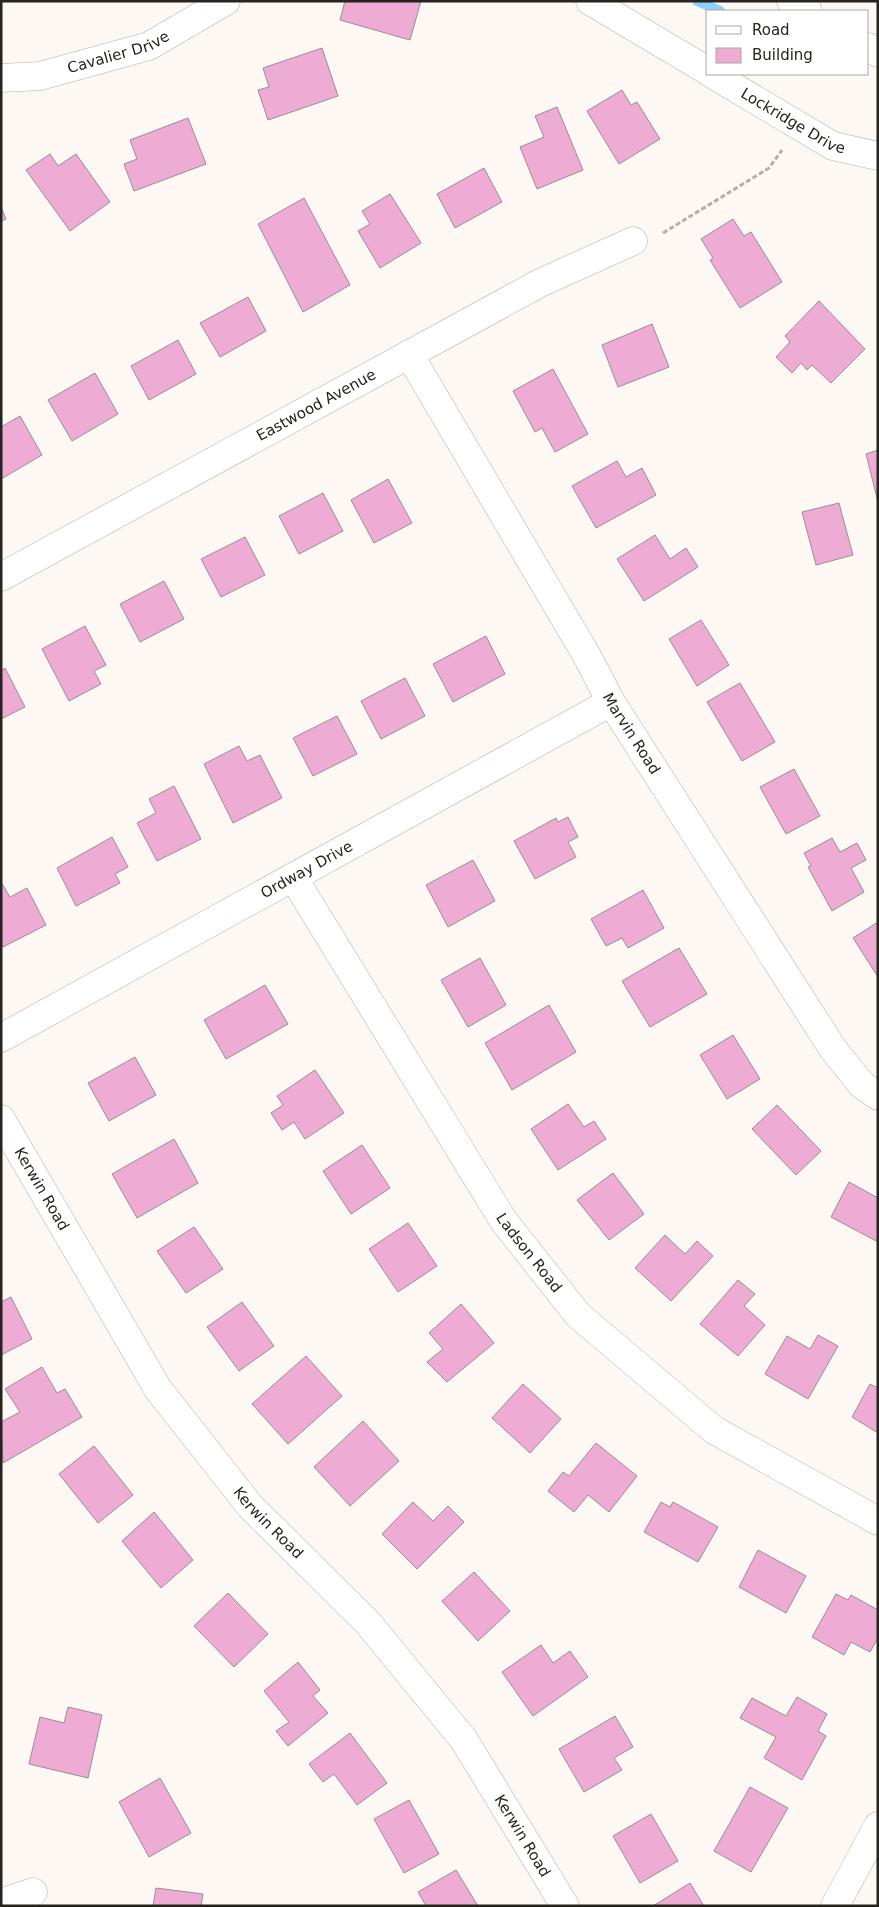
<svg xmlns="http://www.w3.org/2000/svg" width="879" height="1907" font-family="'DejaVu Sans',sans-serif">
	<style>
		.lines { fill: none; stroke-linecap: round; stroke-linejoin: round }
		.stream { stroke: #8bd1fb; stroke-width: 10 }
		.building { fill: #eeacd4; stroke: #9b8c94 }
		.street-casing { stroke: #bbaea3; stroke-width: 29 }
		.path { stroke: #b4afaa; stroke-width: 3; stroke-dasharray: 5 2.5; stroke-linecap: butt }
		.street { stroke: #fff; stroke-width: 28 }
		.labels { text-anchor: middle; dominant-baseline: central; stroke-width: 5; stroke-linejoin: round; paint-order: stroke }
		.street-label { font-size: 15px; fill: #27231e; stroke: #fff }
	</style>
	<rect width="100%" height="100%" fill="#fdf8f3"/>
	<g class="lines">
		<!-- stream -->
		<path class="stream" d="M 697,1 L 720,11"/>
	</g>
	<!-- building -->
	<path class="building" d="M 345,1 L 421,1 L 410,40 L 340,20 Z
		M 322,48 L 338,96 L 268,120 L 258,90 L 269,87 L 263,68 Z
		M 622,90 L 631,105 L 637,102 L 660,139 L 619,164 L 587,111 Z
		M 557,107 L 583,170 L 537,189 L 520,147 L 544,137 L 535,116 Z
		M 188,118 L 206,164 L 134,191 L 124,164 L 137,159 L 130,140 Z
		M 50,154 L 58,166 L 76,154 L 110,202 L 70,231 L 26,170 Z
		M 484,168 L 502,202 L 455,228 L 437,194 Z
		M 390,194 L 421,243 L 380,268 L 358,231 L 370,224 L 362,211 Z
		M 304,198 L 350,285 L 303,312 L 258,224 Z
		M 1,207 L 6,219 L 1,221 Z
		M 733,219 L 744,236 L 751,232 L 782,282 L 740,308 L 710,260 L 713,258 L 701,239 Z
		M 248,297 L 266,331 L 220,357 L 200,323 Z
		M 819,301 L 865,349 L 831,383 L 812,365 L 807,370 L 801,363 L 792,373 L 776,357 L 790,342 L 785,336 Z
		M 652,324 L 669,367 L 618,387 L 602,345 Z
		M 178,340 L 196,374 L 149,400 L 131,366 Z
		M 553,369 L 588,434 L 555,452 L 542,428 L 535,432 L 513,391 Z
		M 95,373 L 118,414 L 72,441 L 48,400 Z
		M 20,416 L 42,455 L 1,479 L 1,427 Z
		M 878,450 L 878,502 L 866,454 Z
		M 617,461 L 626,477 L 642,468 L 656,495 L 596,528 L 572,486 Z
		M 388,479 L 412,523 L 374,543 L 351,500 Z
		M 323,493 L 343,531 L 299,554 L 279,516 Z
		M 839,503 L 853,555 L 816,565 L 802,512 Z
		M 655,535 L 670,559 L 686,548 L 698,567 L 644,601 L 617,559 Z
		M 245,537 L 265,575 L 221,597 L 201,559 Z
		M 164,581 L 184,619 L 140,642 L 120,604 Z
		M 701,620 L 729,665 L 697,686 L 669,639 Z
		M 85,626 L 106,665 L 94,671 L 101,684 L 69,701 L 42,649 Z
		M 486,636 L 505,674 L 453,702 L 433,664 Z
		M 5,668 L 25,707 L 1,719 L 1,671 Z
		M 405,678 L 425,716 L 381,739 L 361,701 Z
		M 740,683 L 775,742 L 742,761 L 707,702 Z
		M 337,716 L 357,754 L 313,776 L 293,738 Z
		M 239,746 L 247,761 L 260,755 L 282,798 L 233,823 L 204,764 Z
		M 794,769 L 820,816 L 786,834 L 760,787 Z
		M 174,786 L 201,839 L 157,861 L 137,823 L 156,813 L 149,799 Z
		M 568,817 L 578,837 L 568,842 L 576,857 L 535,879 L 514,841 L 556,818 L 558,822 Z
		M 112,837 L 128,867 L 115,874 L 120,883 L 76,906 L 57,868 Z
		M 832,838 L 840,852 L 857,843 L 866,860 L 851,868 L 864,892 L 832,911 L 808,867 L 811,866 L 804,853 Z
		M 473,860 L 495,901 L 448,927 L 426,885 Z
		M 1,882 L 10,897 L 27,888 L 46,925 L 3,947 L 1,943 Z
		M 643,890 L 664,928 L 628,948 L 622,938 L 606,946 L 591,919 Z
		M 878,922 L 878,977 L 853,938 Z
		M 679,948 L 707,994 L 650,1027 L 622,981 Z
		M 480,958 L 506,1005 L 468,1027 L 441,980 Z
		M 265,985 L 288,1024 L 226,1059 L 204,1020 Z
		M 549,1005 L 576,1052 L 512,1090 L 485,1043 Z
		M 733,1035 L 760,1079 L 727,1099 L 700,1055 Z
		M 135,1057 L 156,1095 L 109,1121 L 88,1083 Z
		M 315,1070 L 344,1113 L 305,1139 L 294,1122 L 282,1130 L 271,1113 L 283,1105 L 277,1096 Z
		M 568,1104 L 584,1127 L 594,1121 L 606,1139 L 558,1170 L 531,1129 Z
		M 777,1105 L 821,1151 L 796,1175 L 752,1129 Z
		M 174,1139 L 198,1183 L 137,1218 L 112,1174 Z
		M 362,1145 L 390,1188 L 351,1214 L 323,1171 Z
		M 613,1173 L 644,1214 L 609,1240 L 577,1200 Z
		M 849,1182 L 878,1198 L 878,1242 L 831,1217 Z
		M 408,1223 L 437,1266 L 398,1292 L 369,1249 Z
		M 194,1227 L 223,1269 L 186,1293 L 157,1251 Z
		M 665,1235 L 685,1254 L 697,1241 L 713,1256 L 671,1301 L 635,1268 Z
		M 738,1280 L 755,1294 L 744,1306 L 765,1325 L 738,1356 L 700,1324 Z
		M 11,1297 L 32,1339 L 1,1355 L 1,1302 Z
		M 242,1302 L 274,1346 L 239,1371 L 207,1327 Z
		M 461,1304 L 494,1343 L 447,1382 L 427,1362 L 443,1349 L 429,1333 Z
		M 818,1335 L 838,1346 L 808,1399 L 765,1374 L 787,1336 L 810,1349 Z
		M 306,1356 L 342,1396 L 288,1444 L 252,1404 Z
		M 42,1367 L 57,1393 L 65,1389 L 82,1417 L 3,1463 L 1,1422 L 20,1412 L 5,1389 Z
		M 523,1384 L 561,1419 L 530,1453 L 492,1418 Z
		M 870,1384 L 878,1388 L 878,1433 L 852,1417 Z
		M 363,1421 L 399,1461 L 350,1506 L 314,1467 Z
		M 596,1443 L 637,1476 L 609,1512 L 588,1495 L 574,1512 L 548,1491 L 563,1472 L 569,1476 Z
		M 94,1446 L 133,1495 L 98,1523 L 59,1474 Z
		M 413,1502 L 433,1521 L 448,1506 L 464,1522 L 417,1569 L 382,1534 Z
		M 661,1502 L 670,1507 L 673,1502 L 718,1527 L 698,1562 L 644,1532 Z
		M 154,1512 L 193,1560 L 161,1588 L 122,1541 Z
		M 758,1550 L 806,1576 L 786,1613 L 739,1587 Z
		M 474,1572 L 510,1611 L 478,1641 L 442,1601 Z
		M 228,1593 L 268,1634 L 234,1667 L 194,1626 Z
		M 836,1594 L 848,1600 L 851,1595 L 878,1610 L 878,1638 L 870,1652 L 851,1642 L 844,1655 L 812,1637 Z
		M 541,1645 L 553,1663 L 570,1651 L 588,1677 L 533,1716 L 502,1672 Z
		M 298,1662 L 320,1690 L 313,1696 L 328,1713 L 288,1746 L 276,1731 L 289,1722 L 264,1691 Z
		M 797,1697 L 827,1714 L 818,1731 L 826,1736 L 802,1780 L 764,1758 L 776,1737 L 740,1718 L 752,1698 L 786,1716 Z
		M 68,1707 L 102,1715 L 88,1778 L 29,1764 L 40,1717 L 64,1723 Z
		M 615,1716 L 633,1747 L 614,1758 L 622,1770 L 584,1792 L 559,1749 Z
		M 350,1733 L 387,1783 L 357,1805 L 334,1774 L 323,1782 L 309,1764 Z
		M 160,1778 L 191,1833 L 149,1857 L 119,1802 Z
		M 750,1787 L 788,1808 L 751,1872 L 714,1851 Z
		M 409,1800 L 439,1854 L 404,1873 L 374,1819 Z
		M 651,1814 L 678,1861 L 640,1883 L 613,1836 Z
		M 456,1870 L 478,1906 L 426,1906 L 418,1892 Z
		M 690,1883 L 704,1906 L 653,1906 Z
		M 156,1888 L 203,1894 L 201,1906 L 153,1906 Z"/>
	<g class="lines">
		<defs>
			<g id="street">
				<path d="M 590,1 L 708,71"/>
				<path d="M 791,1 L 808,11"/>
				<path d="M 868,47 L 878,53"/>
				<path id="s1" d="M 712,74 L 833,146 L 878,156"/>
				<path id="s2" d="M 1,78 L 40,76 L 149,46 L 226,1"/>
				<path id="s3" d="M 409,354 L 587,656 L 611,702 L 833,1049 L 862,1085 L 878,1096"/>
				<path id="s4" d="M 1,577 L 540,283 L 633,241"/>
				<path id="s5" d="M 293,877 L 503,1220 L 578,1315 L 714,1430 L 878,1521"/>
				<path id="s6" d="M 1,1038 L 611,702"/>
				<path id="s7" d="M 1,1119 L 158,1389 L 250,1506 L 368,1623 L 464,1740 L 565,1906"/>
				<path d="M 1,1903 L 33,1892"/>
				<path d="M 835,1906 L 878,1826"/>
			</g>
		</defs>
		<!-- street casing -->
		<use href="#street" class="street-casing"/>
		<!-- path -->
		<path class="path" d="M 663,233 L 769,168 L 782,150"/>
		<!-- street -->
		<use href="#street" class="street"/>
	</g>
	<g class="labels">
		<!-- street labels -->
		<g class="street-label">
			<text stroke="none"><textPath href="#s2" startOffset="121">Cavalier Drive</textPath></text>
			<text stroke="none"><textPath href="#s1" startOffset="94">Lockridge Drive</textPath></text>
			<text stroke="none"><textPath href="#s4" startOffset="359">Eastwood Avenue</textPath></text>
			<text stroke="none"><textPath href="#s3" startOffset="440">Marvin Road</textPath></text>
			<text stroke="none"><textPath href="#s6" startOffset="349">Ordway Drive</textPath></text>
			<text stroke="none"><textPath href="#s7" startOffset="81">Kerwin Road</textPath></text>
			<text stroke="none"><textPath href="#s5" startOffset="444">Ladson Road</textPath></text>
			<text stroke="none"><textPath href="#s7" startOffset="486">Kerwin Road</textPath></text>
			<text stroke="none"><textPath href="#s7" startOffset="891">Kerwin Road</textPath></text>
		</g>
	</g>
	<!-- border -->
	<rect width="879" height="1907" fill="none" stroke="#27231e" stroke-width="5"/>
	<!-- legend -->
	<rect x="706" y="10" width="162" height="65" fill="#ffffff" stroke="#a9a7a5"/>
	<rect x="716" y="26" width="25" height="8" fill="#ffffff" stroke="#a9a7a5"/>
	<text x="752" y="35" font-size="15" fill="#27231e">Road</text>
	<rect x="716" y="48" width="25" height="15" fill="#eeacd4" stroke="#a9a7a5"/>
	<text x="752" y="60" font-size="15" fill="#27231e">Building</text>
</svg>
